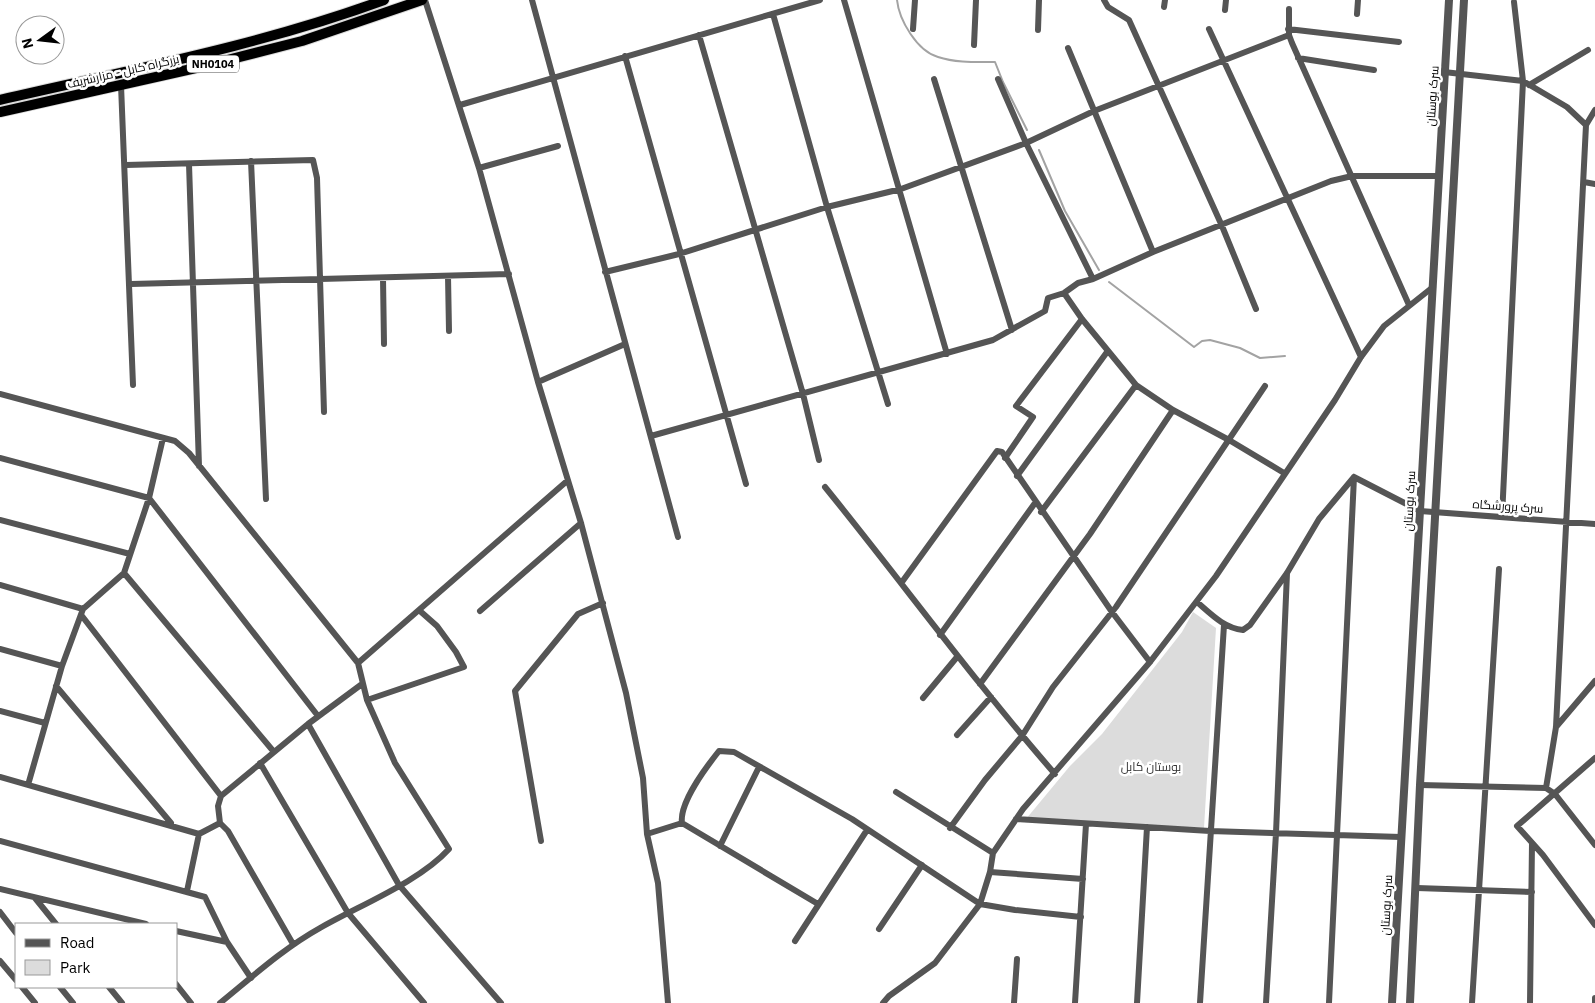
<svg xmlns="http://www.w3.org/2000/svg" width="1595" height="1003" font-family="'IBM Plex Sans',Cairo,sans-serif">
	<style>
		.green { fill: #dcdcdc }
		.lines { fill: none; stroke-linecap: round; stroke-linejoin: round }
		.stream { stroke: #a3a3a3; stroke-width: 2 }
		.trunk-casing { stroke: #dbdbdb; stroke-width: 12 }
		.minor { stroke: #555; stroke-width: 6 }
		.tertiary { stroke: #555; stroke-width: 8 }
		.trunk { stroke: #000; stroke-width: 10 }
		.labels { text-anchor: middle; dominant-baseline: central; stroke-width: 5; stroke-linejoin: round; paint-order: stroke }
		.shield { fill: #fff; stroke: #4c4c4c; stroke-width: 1 }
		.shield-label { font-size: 11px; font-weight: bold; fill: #000 }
		.street-label { font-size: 12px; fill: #000; stroke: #fff }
		.park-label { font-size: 12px; fill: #333; stroke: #fff }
	</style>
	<rect width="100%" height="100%" fill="#fff"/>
	<!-- green -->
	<path class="green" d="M 1193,612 L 1216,628 L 1204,828 L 1026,819 L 1070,766 L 1102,734 L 1182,632 Z"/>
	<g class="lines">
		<!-- stream -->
		<path class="stream" d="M 897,0 C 899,20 917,51 938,57 C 956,63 976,62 995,62 L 1003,82 L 1027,130
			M 1039,150 L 1065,211 L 1099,270
			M 1109,282 L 1194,347 L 1202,341 L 1210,340 L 1240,348 L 1260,358 L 1285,356"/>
		<defs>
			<path id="trunk" d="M 0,100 C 129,70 259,46 384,0
				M 0,112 L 196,68 L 302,41 L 422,0"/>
		</defs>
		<!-- trunk casing -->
		<use href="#trunk" class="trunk-casing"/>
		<!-- minor -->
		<path class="minor" d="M 425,0 L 479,168 L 538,382 L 581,523 L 626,693 L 643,778 L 647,834 L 658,883 L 668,1003
			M 532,0 L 678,537
			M 844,0 L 947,354
			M 1104,0 L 1108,7 L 1129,20 L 1222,226 L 1256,309
			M 1164,7 L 1165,0
			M 1289,9 L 1289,35 L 1292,43 L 1409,305
			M 1225,10 L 1226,0
			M 773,14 L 827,207 L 888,404
			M 1357,14 L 1358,0
			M 913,29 L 915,0
			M 1209,29 L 1361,357
			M 1288,29 L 1399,42
			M 1038,30 L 1039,0
			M 699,35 L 803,394 L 819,460
			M 974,45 L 976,0
			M 1068,48 L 1153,252
			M 625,56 L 746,484
			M 1298,58 L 1374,70
			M 1444,72 L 1523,81 L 1567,107 L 1586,125
			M 934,79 L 1012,330
			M 998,79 L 1026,143 L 1093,279
			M 121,85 L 133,385
			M 1529,85 L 1588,50
			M 460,105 L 820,0
			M 251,161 L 266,499
			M 189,164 L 199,466
			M 126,165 L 313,160 L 317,178 L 324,412
			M 479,168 L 558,146
			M 1584,182 L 1595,184
			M 605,272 L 679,254 L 827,207 L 901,189 L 1026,143 L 1094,111 L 1289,35
			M 448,276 L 449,331
			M 383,278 L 384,344
			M 131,284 L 509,274
			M 1064,293 L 1082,319 L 1136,385 L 1173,410 L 1229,440 L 1284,473
			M 538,382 L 625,344
			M 0,394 L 175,441 L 189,453 L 358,663 L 367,700 L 395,763 L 449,849 C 419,882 360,905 320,928 C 284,948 252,977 220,1003
			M 651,436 L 993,340 L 1045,311 L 1048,298 L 1064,293 L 1078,283 L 1093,279 L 1153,252 L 1331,181 L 1352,176 L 1438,176
			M 0,458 L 149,498 L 318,716
			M 1005,458 L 1033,417 L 1016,406 L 1082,319
			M 1017,476 L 1107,352
			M 1354,477 L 1420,511 L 1595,524
			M 825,487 C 902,582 974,681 1055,774
			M 1041,512 L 1136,385
			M 1502,517 L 1523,81 L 1514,2
			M 0,520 L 130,554
			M 124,573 L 274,752
			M 902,582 L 997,451 L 1002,452 L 1112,612 L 1150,662
			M 0,585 L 83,609
			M 1197,602 C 1211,614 1224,628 1243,630 L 1250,625 L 1287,573 L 1319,519 L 1354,477
			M 480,611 L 581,523
			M 82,616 L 221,796
			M 940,635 L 1035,503
			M 0,649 L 62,666
			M 358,663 L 567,481
			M 980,684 L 1090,534 L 1173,410
			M 56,686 L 171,823
			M 923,698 L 957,657
			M 367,700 L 464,667 L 456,652 L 437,626 L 420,611
			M 0,711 L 45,723
			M 308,724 L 399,885 L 501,1003
			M 1556,727 L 1595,681
			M 957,735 L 991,697
			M 1595,758 L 1517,826 L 1543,855 L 1595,925
			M 260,763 L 348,913 L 424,1003
			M 0,777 L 199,834
			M 28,785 L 62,666 L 83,609 L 124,573 L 149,498 L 163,438
			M 1420,785 L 1546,788 L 1555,794 L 1595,845
			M 1546,788 L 1556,727 L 1586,125 L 1595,110
			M 896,792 L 993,853
			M 1016,819 L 1210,831 L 1401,837
			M 682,823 L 818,904
			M 950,828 L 985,780 L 1022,736 L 1053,687 L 1116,607 L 1265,386
			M 647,834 L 682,823 C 679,803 707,766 719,751 L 734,752 L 852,819 L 980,904 L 1015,910 L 1081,917
			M 0,841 L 205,897 L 227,942 L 251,978
			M 541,841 L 515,691 L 578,614 L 603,603
			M 720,846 L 759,767
			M 990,872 L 1083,879
			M 1417,888 L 1532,892
			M 0,889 L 146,924
			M 187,891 L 199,834 L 220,823
			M 35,898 L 56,924
			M 0,912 L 16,933
			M 879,929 L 922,865
			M 176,931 L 227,942
			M 795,941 L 867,830
			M 293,944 L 228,831 L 220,823 L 218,806 L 221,796 L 308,724 L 362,684
			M 0,961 L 16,980
			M 176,984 L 191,1003
			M 22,987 L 35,1003
			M 60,987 L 73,1003
			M 109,987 L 122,1003
			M 883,1003 L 889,996 L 935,963 L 980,904 L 990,872 L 993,853 L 1023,809 L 1150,662 L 1216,576 L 1335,400 L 1361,357 L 1384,326 L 1433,287
			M 1014,1003 L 1017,959
			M 1075,1003 L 1086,824
			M 1137,1003 L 1147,827
			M 1200,1003 L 1224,625
			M 1266,1003 L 1276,833 L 1287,573
			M 1329,1003 L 1354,477
			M 1472,1003 L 1499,569
			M 1530,1003 L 1532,843
			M 1595,1003 L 1595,998"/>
		<!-- tertiary -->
		<path class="tertiary" d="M 1392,1003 L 1449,0
			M 1410,1003 L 1420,785 L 1464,0"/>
		<!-- trunk -->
		<use href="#trunk" class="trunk"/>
	</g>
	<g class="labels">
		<!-- shield labels -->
		<rect class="shield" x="187" y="55.5" width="52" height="17" rx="4"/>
		<g class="shield-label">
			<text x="213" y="64">NH0104</text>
		</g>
		<!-- street labels -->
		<g class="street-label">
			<text transform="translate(123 71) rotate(-13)">بزرگراه کابل - مزارشریف</text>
			<text transform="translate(1432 96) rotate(-86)">سرک بوستان</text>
			<text transform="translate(1409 501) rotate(-87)">سرک بوستان</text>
			<text transform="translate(1508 506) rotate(4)">سرک پرورشگاه</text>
			<text transform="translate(1386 905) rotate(-87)">سرک بوستان</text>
		</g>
		<!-- park labels -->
		<g class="park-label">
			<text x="1151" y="766">بوستان کابل</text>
		</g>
	</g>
	<!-- legend -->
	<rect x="15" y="923" width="162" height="65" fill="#ffffff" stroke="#999999"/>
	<rect x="25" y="939" width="25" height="8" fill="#555555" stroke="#999999"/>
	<text x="60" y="948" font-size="15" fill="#000000">Road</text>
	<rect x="25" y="960" width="25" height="15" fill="#dcdcdc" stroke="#999999"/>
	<text x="60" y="973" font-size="15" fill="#000000">Park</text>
	<!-- north arrow -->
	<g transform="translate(40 40) rotate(255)"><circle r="24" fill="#ffffff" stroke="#999999"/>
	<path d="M0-4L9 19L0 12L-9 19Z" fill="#000000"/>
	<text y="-8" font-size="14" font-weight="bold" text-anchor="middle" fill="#000000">N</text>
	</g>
</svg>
